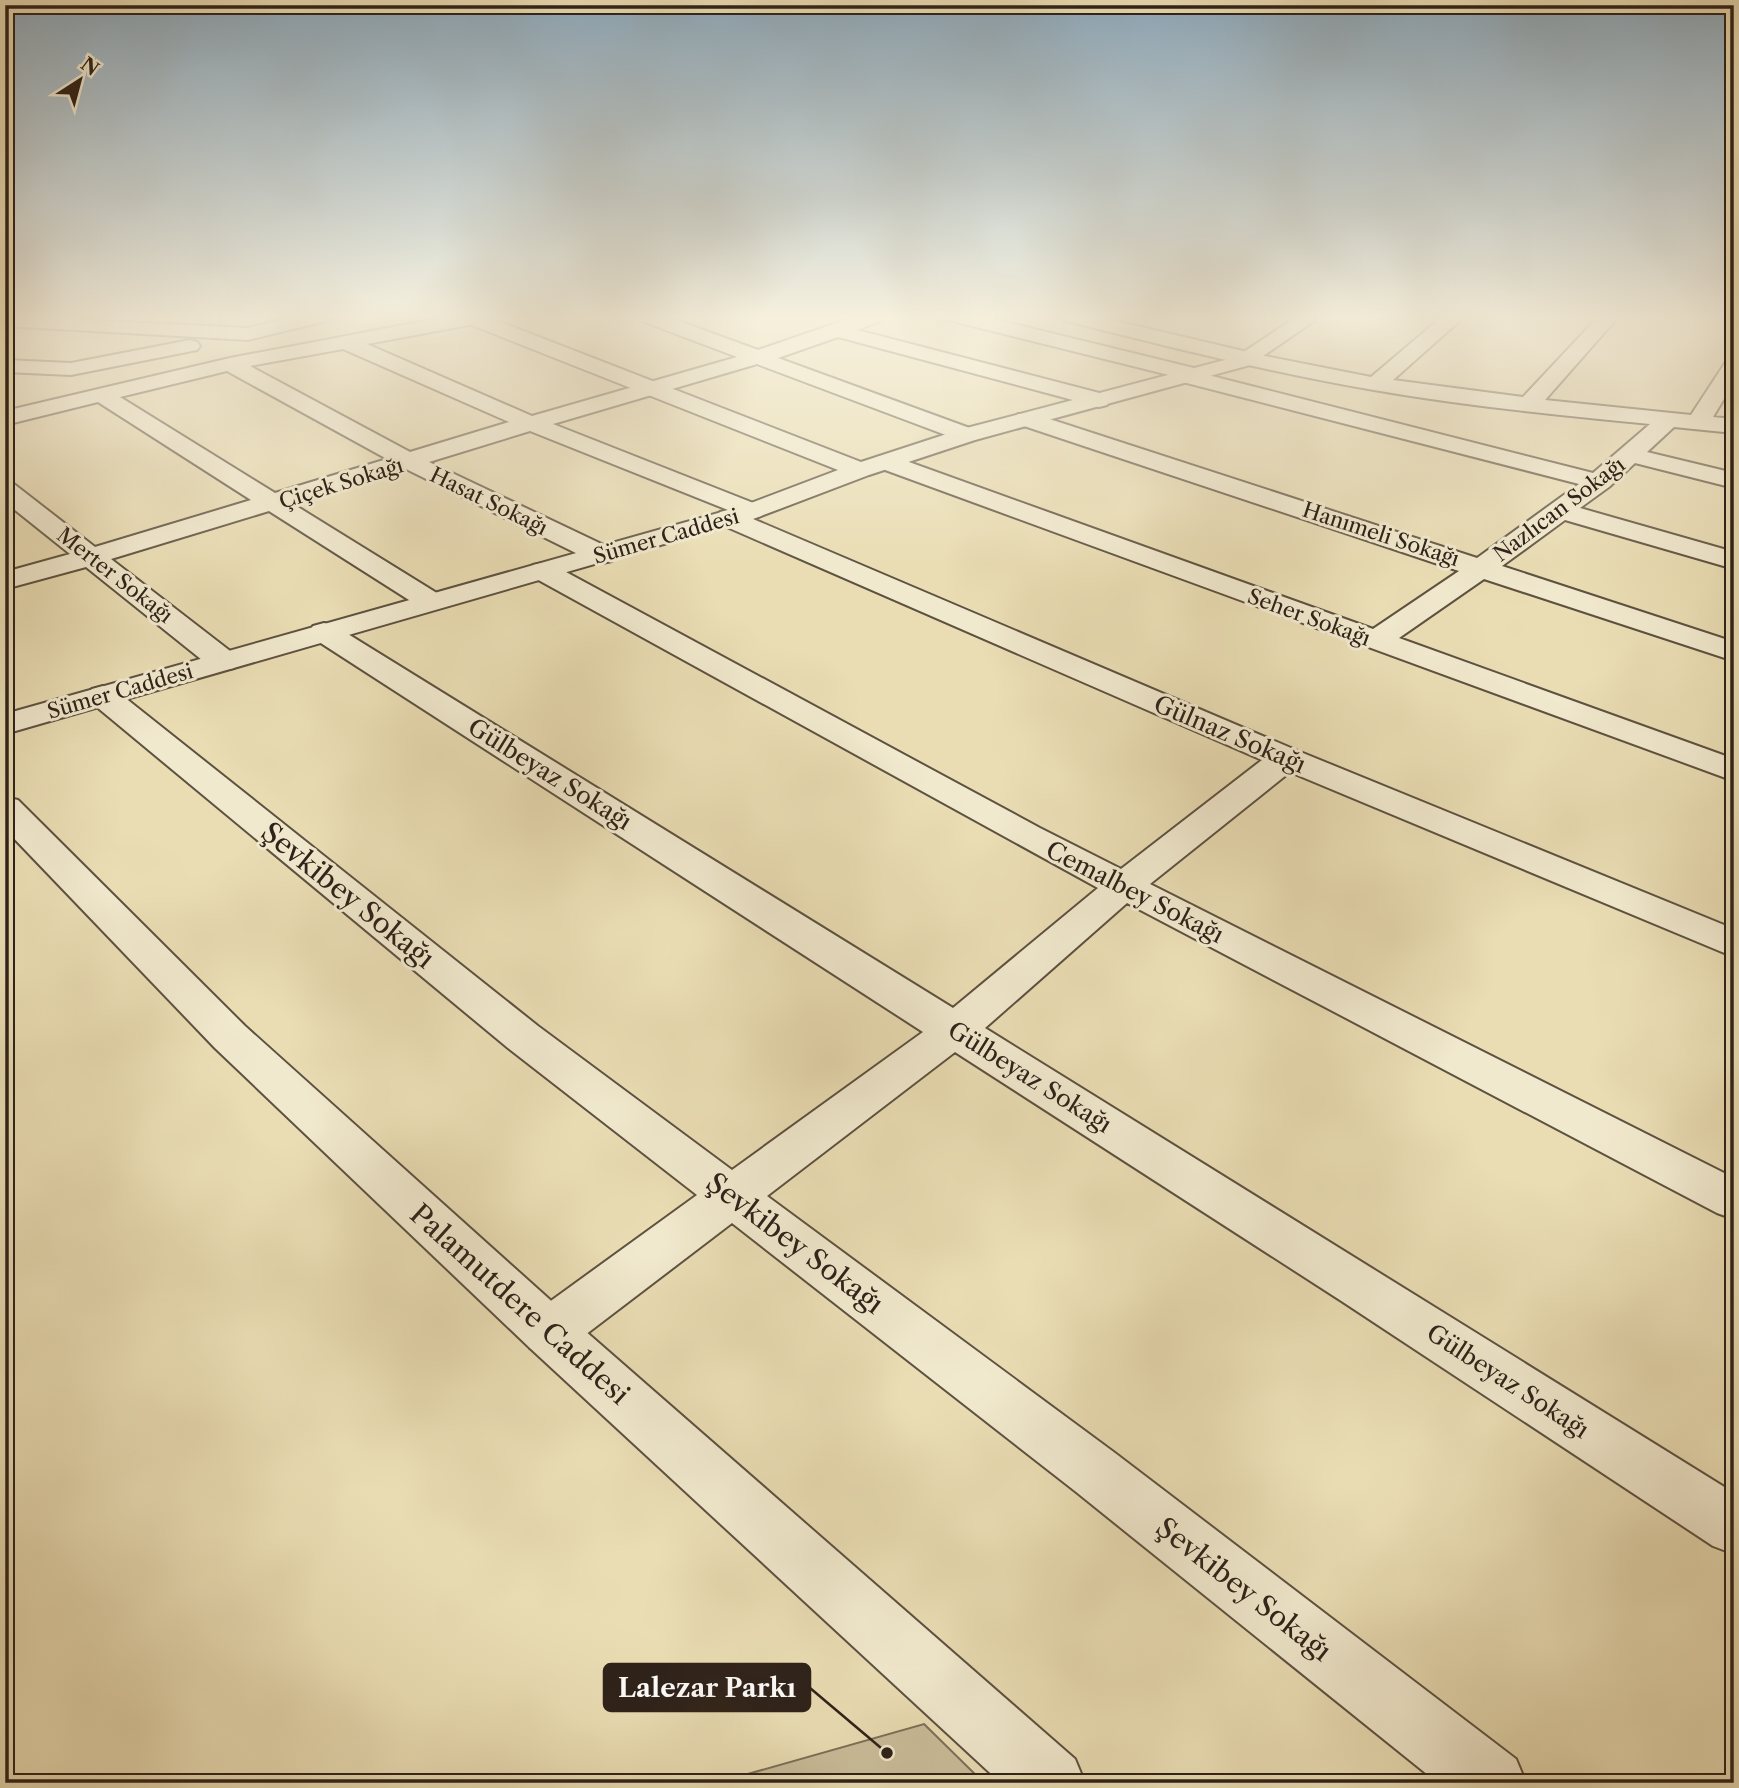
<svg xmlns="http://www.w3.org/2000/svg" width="1739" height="1788" font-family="'Libre Caslon Text',serif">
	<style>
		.green { fill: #cabd9a; stroke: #7c705a; stroke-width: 2 }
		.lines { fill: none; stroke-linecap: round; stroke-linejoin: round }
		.minor-casing { stroke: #5d5140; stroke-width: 4 }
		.tertiary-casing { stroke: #5d5140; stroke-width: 4 }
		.minor { fill: #f1e9ce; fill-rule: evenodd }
		.tertiary { fill: #f1e9ce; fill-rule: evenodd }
		.labels { text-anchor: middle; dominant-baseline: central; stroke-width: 6; stroke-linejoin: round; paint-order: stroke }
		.far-street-label { font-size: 21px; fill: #2e221a; stroke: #f1e9ce }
		.street-label { font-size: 24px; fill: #2e221a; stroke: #f1e9ce }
		.near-street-label { font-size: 28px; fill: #2e221a; stroke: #f1e9ce }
		.leader { fill: none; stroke: #2e221a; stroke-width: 2.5 }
		.callout-dot { fill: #2e221a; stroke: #f1e9ce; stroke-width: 2.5 }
		.callout { fill: #2e221a; stroke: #2e221a; stroke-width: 2.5 }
		.callout-label { font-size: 26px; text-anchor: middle; font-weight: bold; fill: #fff }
	</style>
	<rect width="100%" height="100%" fill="#eaddb4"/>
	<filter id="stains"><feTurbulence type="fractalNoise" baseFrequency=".00286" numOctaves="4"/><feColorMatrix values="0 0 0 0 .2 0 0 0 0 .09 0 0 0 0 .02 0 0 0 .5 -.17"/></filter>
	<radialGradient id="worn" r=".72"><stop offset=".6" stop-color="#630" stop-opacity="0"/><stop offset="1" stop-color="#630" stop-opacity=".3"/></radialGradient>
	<!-- green -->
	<path class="green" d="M 924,1724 L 984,1783 L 716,1783 Z"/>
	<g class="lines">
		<defs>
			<path id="minor" d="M 5,316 L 248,328 L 296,316 L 332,316 L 330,320 L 248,340 L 5,326 Z
				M 451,316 L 494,316 L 485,322 L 367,344 L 532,416 L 737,357 L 639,320 L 637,316 L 665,316 L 758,350 L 857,316 L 885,316 L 883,320 L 857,330 L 1107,395 L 1110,400 L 1107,405 L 1099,407 L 838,337 L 778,358 L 975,430 L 979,435 L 975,440 L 959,440 L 757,364 L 553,424 L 761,506 L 765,511 L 761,516 L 753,519 L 1298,751 L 1734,929 L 1734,957 L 1290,772 L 1150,884 L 1734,1178 L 1734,1219 L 1717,1213 L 1127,903 L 985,1028 L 1734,1493 L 1734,1554 L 1713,1546 L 1343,1302 L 955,1052 L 767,1196 L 1115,1453 L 1516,1759 L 1526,1783 L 1438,1783 L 1075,1491 L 732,1223 L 568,1348 L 549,1354 L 530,1348 L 523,1332 L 530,1316 L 697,1195 L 508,1048 L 92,703 L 87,696 L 92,689 L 103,686 L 114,689 L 538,1026 L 732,1170 L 923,1032 L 313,638 L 309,632 L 313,626 L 324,623 L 335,626 L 953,1008 L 1098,888 L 533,577 L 529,571 L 533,565 L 543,563 L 553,565 L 1040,828 L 1121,869 L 1262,760 L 720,524 L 716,518 L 720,512 L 728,510 L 530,431 L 429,462 L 612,549 L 616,555 L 612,561 L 602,563 L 592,561 L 406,469 L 293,504 L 440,595 L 444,601 L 440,607 L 430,610 L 420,607 L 269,511 L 111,559 L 234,654 L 238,661 L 234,668 L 223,670 L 212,668 L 86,567 L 5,589 L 5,572 L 70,554 L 5,502 L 5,482 L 14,484 L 95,547 L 251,500 L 98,402 L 5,425 L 5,411 L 230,358 ZM 343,349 L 509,422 L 410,452 L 250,366 ZM 227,371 L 387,459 L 275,493 L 120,397 Z
				M 946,316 L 981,316 L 1202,370 L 1204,374 L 1593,473 L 1650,424 C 1558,415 1466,406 1374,390 C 1269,372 1166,346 1062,320 L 1060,316 L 1095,316 L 1260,355 L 1371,377 L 1443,316 L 1465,316 L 1393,380 L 1523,397 L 1599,316 L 1619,316 L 1545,400 L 1691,415 L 1727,360 L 1734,358 L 1734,382 L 1713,417 L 1734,419 L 1734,433 L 1674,427 L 1647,452 L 1734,473 L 1734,488 L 1635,463 L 1609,487 L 1580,508 L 1734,552 L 1734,569 L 1565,520 L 1502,566 L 1734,642 L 1734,661 L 1484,579 L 1399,638 L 1734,759 L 1734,781 L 877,467 L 874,462 L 877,457 L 886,455 L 895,457 L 1373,629 L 1459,571 L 1018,424 L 1015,419 L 1018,414 L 1034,414 L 1477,558 L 1579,484 L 1179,381 L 1177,377 L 948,320 Z
				M 190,340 L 197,342 L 200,346 L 197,350 L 71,375 L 5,372 L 5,360 L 71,363 Z"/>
			<path id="tertiary" d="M 457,316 L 485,316 L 861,462 L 959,430 L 1236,357 L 1298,316 L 1321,316 L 1250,365 L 975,440 L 869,475 L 761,516 L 5,734 L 5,714 L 743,506 L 838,470 L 459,320 Z
				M 5,797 L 18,800 L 245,1026 L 568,1316 L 1075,1759 L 1085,1783 L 1001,1783 L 530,1348 L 215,1048 L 5,829 Z"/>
		</defs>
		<!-- minor casing -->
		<use href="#minor" class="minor-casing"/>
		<!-- tertiary casing -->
		<use href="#tertiary" class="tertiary-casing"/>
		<!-- minor -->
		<use href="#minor" class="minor"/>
		<!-- tertiary -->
		<use href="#tertiary" class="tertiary"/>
	</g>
	<!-- sky -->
	<linearGradient id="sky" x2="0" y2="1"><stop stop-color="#8fabbe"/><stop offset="0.56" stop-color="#f6f0dd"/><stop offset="1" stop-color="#f6f0dd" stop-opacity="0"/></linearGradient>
	<rect width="1739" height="567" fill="url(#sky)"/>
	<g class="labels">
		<!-- far-street labels -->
		<g class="far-street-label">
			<text transform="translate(341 483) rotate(-17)">Çiçek Sokağı</text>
			<text transform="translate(489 501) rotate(26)">Hasat Sokağı</text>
			<text transform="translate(1559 509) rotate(-37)">Nazlıcan Sokağı</text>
			<text transform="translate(1381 534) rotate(18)">Hanımeli Sokağı</text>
			<text transform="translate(666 536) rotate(-16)">Sümer Caddesi</text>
			<text transform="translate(115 575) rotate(38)">Merter Sokağı</text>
			<text transform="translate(1309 617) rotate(20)">Seher Sokağı</text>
			<text transform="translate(120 691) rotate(-16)">Sümer Caddesi</text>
		</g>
		<!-- street labels -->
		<g class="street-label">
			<text transform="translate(1230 734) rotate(23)">Gülnaz Sokağı</text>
			<text transform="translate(550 774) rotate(32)">Gülbeyaz Sokağı</text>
			<text transform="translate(1135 892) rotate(27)">Cemalbey Sokağı</text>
			<text transform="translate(1030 1077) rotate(32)">Gülbeyaz Sokağı</text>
			<text transform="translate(1508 1381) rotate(33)">Gülbeyaz Sokağı</text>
		</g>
		<!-- near-street labels -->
		<g class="near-street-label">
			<text transform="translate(348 895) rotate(39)">Şevkibey Sokağı</text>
			<text transform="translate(795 1243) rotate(37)">Şevkibey Sokağı</text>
			<text transform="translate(520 1304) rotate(42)">Palamutdere Caddesi</text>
			<text transform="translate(1244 1589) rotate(38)">Şevkibey Sokağı</text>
		</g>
	</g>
	<!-- callouts -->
	<path class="leader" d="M887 1753L810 1688"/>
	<circle class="callout-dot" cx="887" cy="1753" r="7"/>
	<rect class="callout" x="604" y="1664" width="206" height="47" rx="7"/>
	<g class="callout-label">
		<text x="707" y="1697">Lalezar Parkı</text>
	</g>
	<!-- margin -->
	<rect width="1739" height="1788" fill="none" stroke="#eaddb4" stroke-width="28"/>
	<rect x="7" y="7" width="1725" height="1774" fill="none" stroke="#2e221a" stroke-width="3.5"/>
	<rect x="14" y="14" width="1711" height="1760" fill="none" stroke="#2e221a" stroke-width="2"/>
	<!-- north arrow -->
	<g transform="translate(80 80) rotate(36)" stroke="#f1e9ce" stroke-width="5" paint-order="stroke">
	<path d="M0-5L12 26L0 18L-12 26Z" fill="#2e221a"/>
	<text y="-10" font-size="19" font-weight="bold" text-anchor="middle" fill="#2e221a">N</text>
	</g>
	<rect width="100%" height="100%" filter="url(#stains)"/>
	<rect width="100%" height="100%" fill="url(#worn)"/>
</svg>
